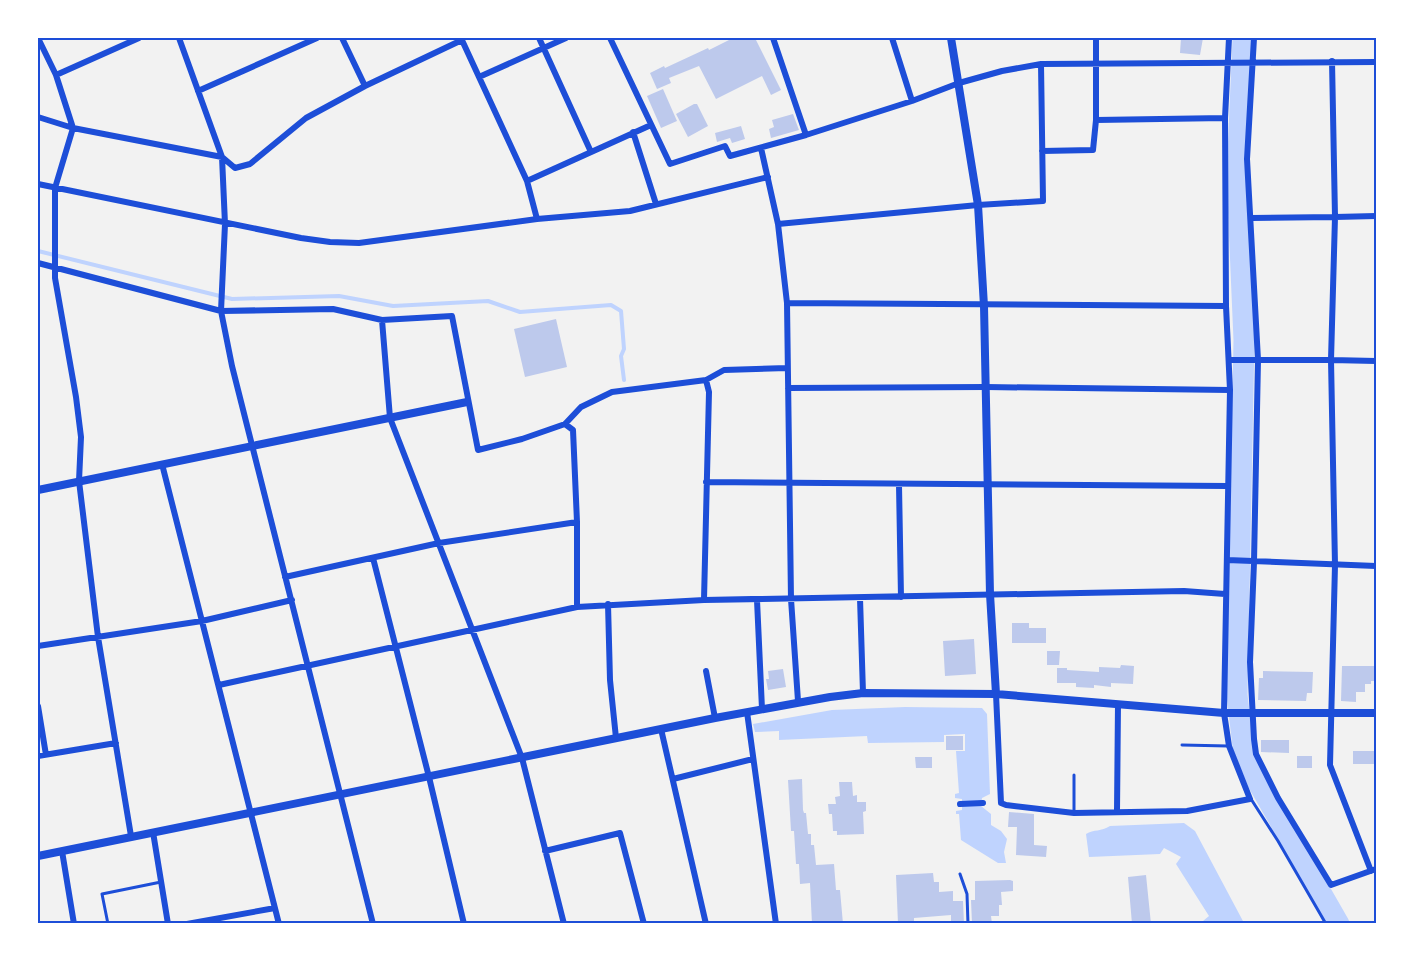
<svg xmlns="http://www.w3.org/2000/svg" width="1414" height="961" font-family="Ubuntu,sans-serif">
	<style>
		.water { fill: #bfd3fe }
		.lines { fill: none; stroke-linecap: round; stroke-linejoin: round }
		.stream { stroke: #bfd3fe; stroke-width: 4 }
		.river { stroke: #bfd3fe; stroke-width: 21 }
		.building { fill: #bdc9ec }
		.service { stroke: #1d4ed8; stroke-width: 3 }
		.minor { stroke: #1d4ed8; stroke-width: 6 }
		.tertiary { stroke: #1d4ed8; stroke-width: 8 }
		.neatline { fill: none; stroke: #1d4ed8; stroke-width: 2 }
	</style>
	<rect width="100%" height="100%" fill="#f2f2f2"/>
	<!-- water -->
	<path class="water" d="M 905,707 L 982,708 L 987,714 L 990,794 L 982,798 L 981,806 L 991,814 L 991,825 L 1001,831 L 1007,839 L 1004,852 L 1006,863 L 998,863 L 961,840 L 959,814 L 956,814 L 956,811 L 962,810 L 962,799 L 955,798 L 955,794 L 959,793 L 956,751 L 965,751 L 965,734 L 944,735 L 944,742 L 868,743 L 867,736 L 779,740 L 779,731 L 755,732 L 753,724 L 832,710 Z
		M 1184,823 L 1195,831 L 1244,923 L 1204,923 L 1203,921 L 1209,916 L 1176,864 L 1181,857 L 1164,848 L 1160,854 L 1089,857 L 1086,834 C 1094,829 1101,832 1110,826 Z"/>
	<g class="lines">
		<!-- stream -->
		<path class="stream" d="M 38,251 L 232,299 L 339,296 L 393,306 L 488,301 L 520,312 L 611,305 L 621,311 L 624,349 L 621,356 L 624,380"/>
		<!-- river -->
		<path class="river" d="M 1243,38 L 1237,177 L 1244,340 L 1237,695 L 1243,746 L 1258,783 L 1339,924"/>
	</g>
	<!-- building -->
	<path class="building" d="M 733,38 L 755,38 L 781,90 L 771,95 L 762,76 L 716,99 L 699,66 L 669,78 L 671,83 L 657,89 L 650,73 L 664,66 L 665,68 L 708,48 L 709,50 Z
		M 1181,38 L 1203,38 L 1200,55 L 1180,53 Z
		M 663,89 L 677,121 L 661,128 L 647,96 Z
		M 694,104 L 697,104 L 708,126 L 688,137 L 676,114 Z
		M 793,114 L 799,130 L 771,138 L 769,129 L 774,127 L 772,120 Z
		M 741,126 L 745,139 L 732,143 L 730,138 L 717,142 L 715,133 Z
		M 556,319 L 567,367 L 525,377 L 514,329 Z
		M 1012,623 L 1029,623 L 1029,628 L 1046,628 L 1046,643 L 1012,643 Z
		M 974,639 L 976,674 L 945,676 L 943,641 Z
		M 1047,651 L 1060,651 L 1059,665 L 1047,665 Z
		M 1121,665 L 1134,666 L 1133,684 L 1111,683 L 1111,687 L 1094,685 L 1094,688 L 1076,687 L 1076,683 L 1057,683 L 1057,668 L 1067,668 L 1067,670 L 1099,672 L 1099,667 L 1120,668 Z
		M 1342,666 L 1377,666 L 1377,681 L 1371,681 L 1371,684 L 1365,684 L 1365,692 L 1356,692 L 1356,702 L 1341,701 Z
		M 783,669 L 786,687 L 768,690 L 766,679 L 769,679 L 768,671 Z
		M 1263,671 L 1313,672 L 1312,693 L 1307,693 L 1306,701 L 1258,700 L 1259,678 L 1263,678 Z
		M 946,736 L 963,736 L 963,750 L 946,750 Z
		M 1261,740 L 1289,740 L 1289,753 L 1261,752 Z
		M 1353,751 L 1377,751 L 1377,764 L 1353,764 Z
		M 1297,756 L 1312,756 L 1312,768 L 1297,768 Z
		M 915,757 L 932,757 L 932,768 L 916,768 Z
		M 802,779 L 803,810 L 804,813 L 806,813 L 808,834 L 811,834 L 811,845 L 814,845 L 816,865 L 834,864 L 836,890 L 840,890 L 843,924 L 812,924 L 810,883 L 800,884 L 799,864 L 796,864 L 794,831 L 791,831 L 788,780 Z
		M 839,782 L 852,782 L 853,796 L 857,795 L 857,802 L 866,802 L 866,811 L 863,812 L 864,834 L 837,835 L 837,831 L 833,831 L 832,814 L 829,814 L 828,804 L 836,804 L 835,797 L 840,796 Z
		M 1009,812 L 1034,814 L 1034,845 L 1047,846 L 1046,857 L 1016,855 L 1017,827 L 1008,827 Z
		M 933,873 L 934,882 L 939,882 L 939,892 L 953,891 L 953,901 L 963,901 L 964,924 L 951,924 L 951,915 L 914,918 L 914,924 L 898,924 L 896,875 Z
		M 1146,875 L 1151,924 L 1132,924 L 1128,877 Z
		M 1010,880 L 1013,881 L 1013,891 L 1001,892 L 1002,905 L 999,905 L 999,916 L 991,916 L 992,924 L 972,924 L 971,900 L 975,900 L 975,881 Z"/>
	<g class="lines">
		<!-- service -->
		<path class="service" d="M 1182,745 L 1228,746
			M 1251,799 L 1278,841 L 1326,924
			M 1074,812 L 1074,775
			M 960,874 L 967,894 L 968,924
			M 108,924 L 102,894 L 161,882"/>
		<!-- minor -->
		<path class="minor" d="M 38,38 L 56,75 L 73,128 L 55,188 L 55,278 L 76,397 L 81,437 L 79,481 L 98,637 L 131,836
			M 179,38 L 222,157 L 225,224 L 221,311 L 232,366 L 373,924
			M 342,38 L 365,86
			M 461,38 L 527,181 L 537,219
			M 539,38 L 591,152
			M 610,38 L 670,164 L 725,146 L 730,156 L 806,135
			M 773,38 L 806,135 L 912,101 L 959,83 L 1002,71 L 1041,64 L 1376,62
			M 892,38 L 912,101
			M 1096,38 L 1096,120 L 1225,118 L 1229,38
			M 1254,38 L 1247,159 L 1258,360 L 1254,562 L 1250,662 L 1254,739 L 1256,754 L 1278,798 L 1331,885 L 1376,869
			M 1332,61 L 1335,217 L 1376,216
			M 56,75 L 139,38
			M 479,77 L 566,38
			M 198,91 L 317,38
			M 38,117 L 73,128 L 222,157 L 235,168 L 250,164 L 306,118 L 365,86 L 462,40
			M 633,132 L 656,204
			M 761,148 L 778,224 L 787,303 L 791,599 L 798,701
			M 1042,151 L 1093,150 L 1096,120
			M 527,181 L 651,125
			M 38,184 L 301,238 L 330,242 L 359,243 L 537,219 L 630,211 L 768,177
			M 1252,218 L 1335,217 L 1331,360 L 1376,361
			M 778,224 L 978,205 L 1043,201 L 1041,64
			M 38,263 L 221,311 L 333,309 L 382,320 L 452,316 L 478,450 L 522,439 L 565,424 L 581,407 L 612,392 L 706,380 L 724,370 L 787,368
			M 787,303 L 1226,306
			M 382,320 L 390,418 L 522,758 L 564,924
			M 1230,360 L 1331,360 L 1335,565 L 1330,765 L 1371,871
			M 788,388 L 986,387 L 1230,390
			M 565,424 L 573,430 L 577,522 L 577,607
			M 162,464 L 279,924
			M 706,482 L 1228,486
			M 899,485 L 901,597
			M 373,558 L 429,777 L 464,924
			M 1227,560 L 1376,566
			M 285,577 L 439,543 L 577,522
			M 860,598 L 863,693
			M 704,600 L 709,392 L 706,380
			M 757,600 L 762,709
			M 608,604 L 610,680 L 616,738
			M 38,646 L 202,621 L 292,600
			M 706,671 L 715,718
			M 219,685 L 577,607 L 704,600 L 1184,591 L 1225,594
			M 996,694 L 1001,803 L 1006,805 L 1074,813 L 1187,811 L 1250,799 L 1229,746 L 1224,713 L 1230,390 L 1226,306 L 1225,118
			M 38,706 L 46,755
			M 747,712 L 776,924
			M 661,729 L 706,924
			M 38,756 L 116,743
			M 673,779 L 753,759
			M 960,804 L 983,803
			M 1117,812 L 1118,704
			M 153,832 L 168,924
			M 62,851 L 74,924
			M 545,851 L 620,833 L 644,924
			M 187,924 L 275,908"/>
		<!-- tertiary -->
		<path class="tertiary" d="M 951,38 L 978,205 L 984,306 L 990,594 L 996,694
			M 38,490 L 467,402
			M 38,856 L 715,718 L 830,697 L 863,693 L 996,694 L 1224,713 L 1376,713"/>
	</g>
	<!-- border -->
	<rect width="1414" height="961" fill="none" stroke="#ffffff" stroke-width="78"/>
	<rect x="39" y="39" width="1336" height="883" class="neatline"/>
</svg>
